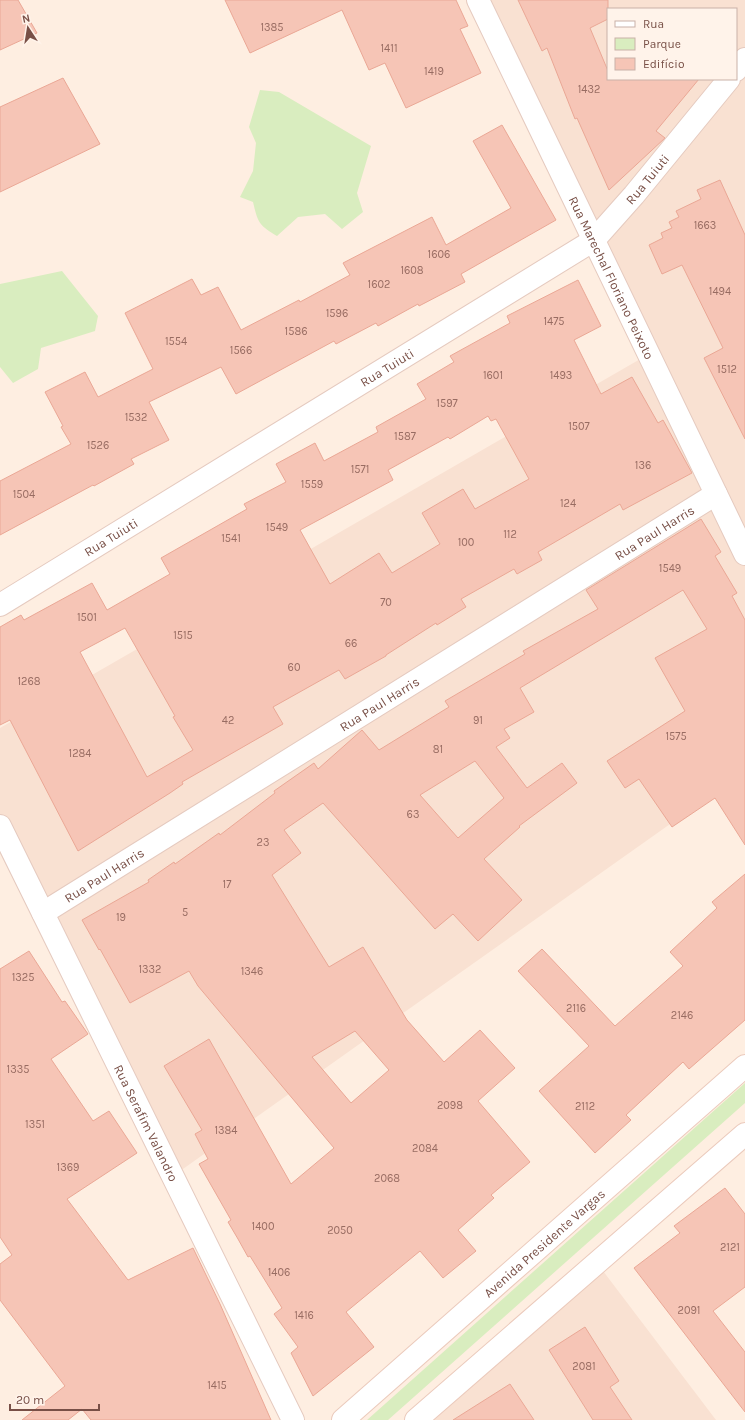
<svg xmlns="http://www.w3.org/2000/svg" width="745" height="1420" font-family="Karla,sans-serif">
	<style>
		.residential { fill: #f9e1d2; fill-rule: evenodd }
		.green { fill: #d9edbf }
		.building { fill: #f6c5b6; stroke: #eaa795; fill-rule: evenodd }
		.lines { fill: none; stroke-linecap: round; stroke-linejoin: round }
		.minor-casing { stroke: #e5cabf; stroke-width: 24 }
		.tertiary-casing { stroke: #e5cabf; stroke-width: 24 }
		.secondary-casing { stroke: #ebcabc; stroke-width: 24 }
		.minor { stroke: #fff; stroke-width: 22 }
		.tertiary { stroke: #fff; stroke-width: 22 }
		.secondary { stroke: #fff; stroke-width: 22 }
		.labels { text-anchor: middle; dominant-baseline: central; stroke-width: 3; stroke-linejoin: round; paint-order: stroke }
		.number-label { font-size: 11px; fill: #986c62 }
		.street-label { font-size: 13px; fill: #784f46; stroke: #fff3ea }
	</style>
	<rect width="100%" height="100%" fill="#feeee1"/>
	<!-- residential -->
	<path class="residential" d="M 478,0 L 745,0 L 745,771 L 173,1176 L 0,826 L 0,728 L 649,354 ZM 608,9 L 736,9 L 736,79 L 608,79 Z
		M 597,1263 L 716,1420 L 416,1420 Z"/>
	<!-- green -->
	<path class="green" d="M 260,90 L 279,92 L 371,146 L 357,193 L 363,212 L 342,229 L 325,214 L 298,217 L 277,236 C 259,225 258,223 253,202 L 240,197 L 253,171 L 256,143 L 249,127 Z
		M 62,271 L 98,316 L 95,331 L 41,348 L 38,369 L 13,383 L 0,367 L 0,284 Z
		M 745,1083 L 745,1103 L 388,1420 L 367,1420 Z"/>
	<!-- building -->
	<path class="building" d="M 0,0 L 18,0 L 37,33 L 0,50 Z
		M 225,0 L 456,0 L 468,26 L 460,29 L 481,73 L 406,108 L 385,63 L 369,70 L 342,10 L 250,53 Z
		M 518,0 L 608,0 L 608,19 L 590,28 L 608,71 L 608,79 L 699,79 L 656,131 L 665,138 L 609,190 L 577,118 L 575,119 L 547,48 L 542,51 Z
		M 63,78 L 100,144 L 0,192 L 0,107 Z
		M 502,125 L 556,220 L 461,274 L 465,282 L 419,306 L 418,304 L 378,326 L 376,323 L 336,344 L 334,341 L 236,394 L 221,367 L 149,402 L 169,440 L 131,459 L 134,464 L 94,486 L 93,485 L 0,535 L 0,481 L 71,444 L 61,427 L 63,426 L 45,392 L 85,372 L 98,397 L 153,369 L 125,313 L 192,279 L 201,295 L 218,287 L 241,330 L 299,300 L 300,302 L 350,275 L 343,263 L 432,217 L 446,245 L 511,208 L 473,141 Z
		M 720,180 L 745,235 L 745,439 L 704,358 L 723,348 L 682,265 L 662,274 L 649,245 L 663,238 L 661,233 L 672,228 L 669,222 L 679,217 L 676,211 L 701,199 L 697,190 Z
		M 578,280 L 601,326 L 574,340 L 601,394 L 632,377 L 658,423 L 663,420 L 692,473 L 623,510 L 620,504 L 538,552 L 542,560 L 517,574 L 514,569 L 461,599 L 466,607 L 437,625 L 436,623 L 386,655 L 386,656 L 345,679 L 339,670 L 273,707 L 283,724 L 182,782 L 183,784 L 170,793 L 78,851 L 10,720 L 0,725 L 0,627 L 21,615 L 24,620 L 92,583 L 107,610 L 170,574 L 161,558 L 247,509 L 244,504 L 286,482 L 276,464 L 315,443 L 324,461 L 378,432 L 376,427 L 426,399 L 417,384 L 454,362 L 450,356 L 510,323 L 507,316 ZM 488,416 L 491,421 L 496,419 L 529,479 L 475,509 L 463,489 L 422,513 L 440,544 L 392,573 L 379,553 L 330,584 L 300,530 L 393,480 L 388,470 L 448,437 L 450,439 ZM 125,628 L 175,716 L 173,717 L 193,750 L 147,777 L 80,652 Z
		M 701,519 L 721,552 L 715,556 L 737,593 L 732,596 L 745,620 L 745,845 L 715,798 L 672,827 L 639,779 L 625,788 L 607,761 L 685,711 L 655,658 L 707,629 L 683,590 L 520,688 L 534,712 L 504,729 L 510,738 L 496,747 L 527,788 L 562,763 L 577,783 L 519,826 L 520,827 L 484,859 L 522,900 L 478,941 L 453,914 L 435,929 L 323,803 L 284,830 L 301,853 L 272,875 L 329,967 L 363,947 L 407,1020 L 444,1062 L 480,1030 L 515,1068 L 478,1101 L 530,1162 L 491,1195 L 494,1198 L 458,1230 L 476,1251 L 443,1278 L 420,1251 L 346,1312 L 374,1347 L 313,1396 L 291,1353 L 298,1347 L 274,1314 L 282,1308 L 250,1256 L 248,1257 L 238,1239 L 228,1222 L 231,1220 L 199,1164 L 208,1159 L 195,1134 L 202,1130 L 164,1066 L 209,1039 L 291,1184 L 334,1148 L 198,986 L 189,971 L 130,1003 L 100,949 L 99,950 L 82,920 L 149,882 L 148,880 L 174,862 L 175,864 L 219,833 L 220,835 L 275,793 L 274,791 L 314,763 L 318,769 L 362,730 L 379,750 L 449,707 L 445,701 L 525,654 L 523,651 L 598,609 L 586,590 ZM 475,761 L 504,798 L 458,838 L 420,795 ZM 355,1031 L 389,1070 L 351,1103 L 312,1057 Z
		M 745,874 L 745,1020 L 689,1069 L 683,1062 L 626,1115 L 631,1120 L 595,1153 L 539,1091 L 589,1046 L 518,971 L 542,949 L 615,1026 L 683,966 L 670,952 L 717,908 L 712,902 Z
		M 29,951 L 62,1002 L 65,1001 L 88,1034 L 51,1059 L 93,1121 L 109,1111 L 137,1153 L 67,1199 L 128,1280 L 193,1248 L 220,1304 L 271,1420 L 91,1420 L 82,1409 L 68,1420 L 22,1420 L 65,1386 L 0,1300 L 0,1264 L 12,1255 L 0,1237 L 0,969 Z
		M 725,1188 L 745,1214 L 745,1287 L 713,1311 L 745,1352 L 745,1412 L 634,1268 L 680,1233 L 674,1226 Z
		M 585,1327 L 619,1381 L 610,1387 L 632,1420 L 593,1420 L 549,1350 Z
		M 510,1384 L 534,1420 L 453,1420 Z"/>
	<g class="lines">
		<defs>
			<g id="minor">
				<path d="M 736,70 L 745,59"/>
				<path id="s1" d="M 0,605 L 594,240 L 634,195 L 729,79"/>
				<path id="s2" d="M 43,913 L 716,494"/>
			</g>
			<g id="tertiary">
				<path id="s3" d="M 478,0 L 745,554"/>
				<path id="s4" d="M 0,826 L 293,1420"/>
			</g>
			<g id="secondary">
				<path id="s5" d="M 343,1420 L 745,1066"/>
				<path d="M 416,1420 L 745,1134"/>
			</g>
		</defs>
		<!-- minor casing -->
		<use href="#minor" class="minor-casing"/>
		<!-- tertiary casing -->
		<use href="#tertiary" class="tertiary-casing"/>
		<!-- secondary casing -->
		<use href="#secondary" class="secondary-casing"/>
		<!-- minor -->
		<use href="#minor" class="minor"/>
		<!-- tertiary -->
		<use href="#tertiary" class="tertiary"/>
		<!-- secondary -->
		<use href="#secondary" class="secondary"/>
	</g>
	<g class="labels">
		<!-- number labels -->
		<g class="number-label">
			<text x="272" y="27">1385</text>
			<text x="389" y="48">1411</text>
			<text x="434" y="71">1419</text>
			<text x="589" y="89">1432</text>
			<text x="705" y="225">1663</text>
			<text x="439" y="254">1606</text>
			<text x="412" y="270">1608</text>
			<text x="379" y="284">1602</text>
			<text x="720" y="291">1494</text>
			<text x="337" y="313">1596</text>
			<text x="554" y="321">1475</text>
			<text x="296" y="331">1586</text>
			<text x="176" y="341">1554</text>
			<text x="241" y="350">1566</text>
			<text x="727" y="369">1512</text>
			<text x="493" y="375">1601</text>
			<text x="561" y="375">1493</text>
			<text x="447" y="403">1597</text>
			<text x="136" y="417">1532</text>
			<text x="579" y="426">1507</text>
			<text x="405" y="436">1587</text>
			<text x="98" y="445">1526</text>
			<text x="643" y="465">136</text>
			<text x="360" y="469">1571</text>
			<text x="312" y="484">1559</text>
			<text x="24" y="494">1504</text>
			<text x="568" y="503">124</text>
			<text x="277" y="527">1549</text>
			<text x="510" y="534">112</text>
			<text x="231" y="538">1541</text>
			<text x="466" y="542">100</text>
			<text x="670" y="568">1549</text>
			<text x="386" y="602">70</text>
			<text x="87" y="617">1501</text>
			<text x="183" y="635">1515</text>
			<text x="351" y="643">66</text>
			<text x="294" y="667">60</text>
			<text x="29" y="681">1268</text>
			<text x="228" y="720">42</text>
			<text x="478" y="720">91</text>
			<text x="676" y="736">1575</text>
			<text x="438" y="749">81</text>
			<text x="80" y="753">1284</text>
			<text x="413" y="814">63</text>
			<text x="263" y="842">23</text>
			<text x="227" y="884">17</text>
			<text x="185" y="912">5</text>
			<text x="121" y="917">19</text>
			<text x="150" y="969">1332</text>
			<text x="252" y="971">1346</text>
			<text x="23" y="977">1325</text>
			<text x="576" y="1008">2116</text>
			<text x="682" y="1015">2146</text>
			<text x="18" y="1069">1335</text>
			<text x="450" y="1105">2098</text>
			<text x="585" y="1106">2112</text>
			<text x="35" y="1124">1351</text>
			<text x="226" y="1130">1384</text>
			<text x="425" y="1148">2084</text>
			<text x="68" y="1167">1369</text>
			<text x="387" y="1178">2068</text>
			<text x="263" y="1226">1400</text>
			<text x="340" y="1230">2050</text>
			<text x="730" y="1247">2121</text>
			<text x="279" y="1272">1406</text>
			<text x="689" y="1310">2091</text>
			<text x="304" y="1315">1416</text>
			<text x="584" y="1366">2081</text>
			<text x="217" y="1385">1415</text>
		</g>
		<!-- street labels -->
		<g class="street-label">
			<text stroke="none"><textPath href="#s1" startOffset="778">Rua Tuiuti</textPath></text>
			<text stroke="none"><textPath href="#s3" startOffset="308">Rua Marechal Floriano Peixoto</textPath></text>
			<text stroke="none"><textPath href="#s1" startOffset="454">Rua Tuiuti</textPath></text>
			<text stroke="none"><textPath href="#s2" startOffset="720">Rua Paul Harris</textPath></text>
			<text stroke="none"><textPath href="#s1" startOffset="130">Rua Tuiuti</textPath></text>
			<text stroke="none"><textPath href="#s2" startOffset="396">Rua Paul Harris</textPath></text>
			<text stroke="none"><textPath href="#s2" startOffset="72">Rua Paul Harris</textPath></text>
			<text stroke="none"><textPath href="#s4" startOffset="331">Rua Serafim Valandro</textPath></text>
			<text stroke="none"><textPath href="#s5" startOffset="268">Avenida Presidente Vargas</textPath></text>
		</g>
	</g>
	<!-- legend -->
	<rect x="607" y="8" width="130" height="72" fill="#fff3ea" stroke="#c9b1a8"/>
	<rect x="615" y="21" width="20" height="6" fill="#ffffff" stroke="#c9b1a8"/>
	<text x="643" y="28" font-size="12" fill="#784f46">Rua</text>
	<rect x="615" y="38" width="20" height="12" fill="#d9edbf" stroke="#c9b1a8"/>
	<text x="643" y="48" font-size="12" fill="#784f46">Parque</text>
	<rect x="615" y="58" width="20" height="12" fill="#f6c5b6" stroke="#c9b1a8"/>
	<text x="643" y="68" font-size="12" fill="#784f46">Edifício</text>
	<!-- north arrow -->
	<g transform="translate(28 28) rotate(348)" stroke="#fff3ea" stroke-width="3" paint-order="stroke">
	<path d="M0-3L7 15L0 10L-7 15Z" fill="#784f46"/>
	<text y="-6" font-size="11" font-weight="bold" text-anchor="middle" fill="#784f46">N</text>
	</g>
	<!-- scale -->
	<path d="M10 1404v6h89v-6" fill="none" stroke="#784f46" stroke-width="2"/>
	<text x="16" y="1404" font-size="12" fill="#784f46" stroke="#fff3ea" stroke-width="3" paint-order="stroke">20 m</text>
</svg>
